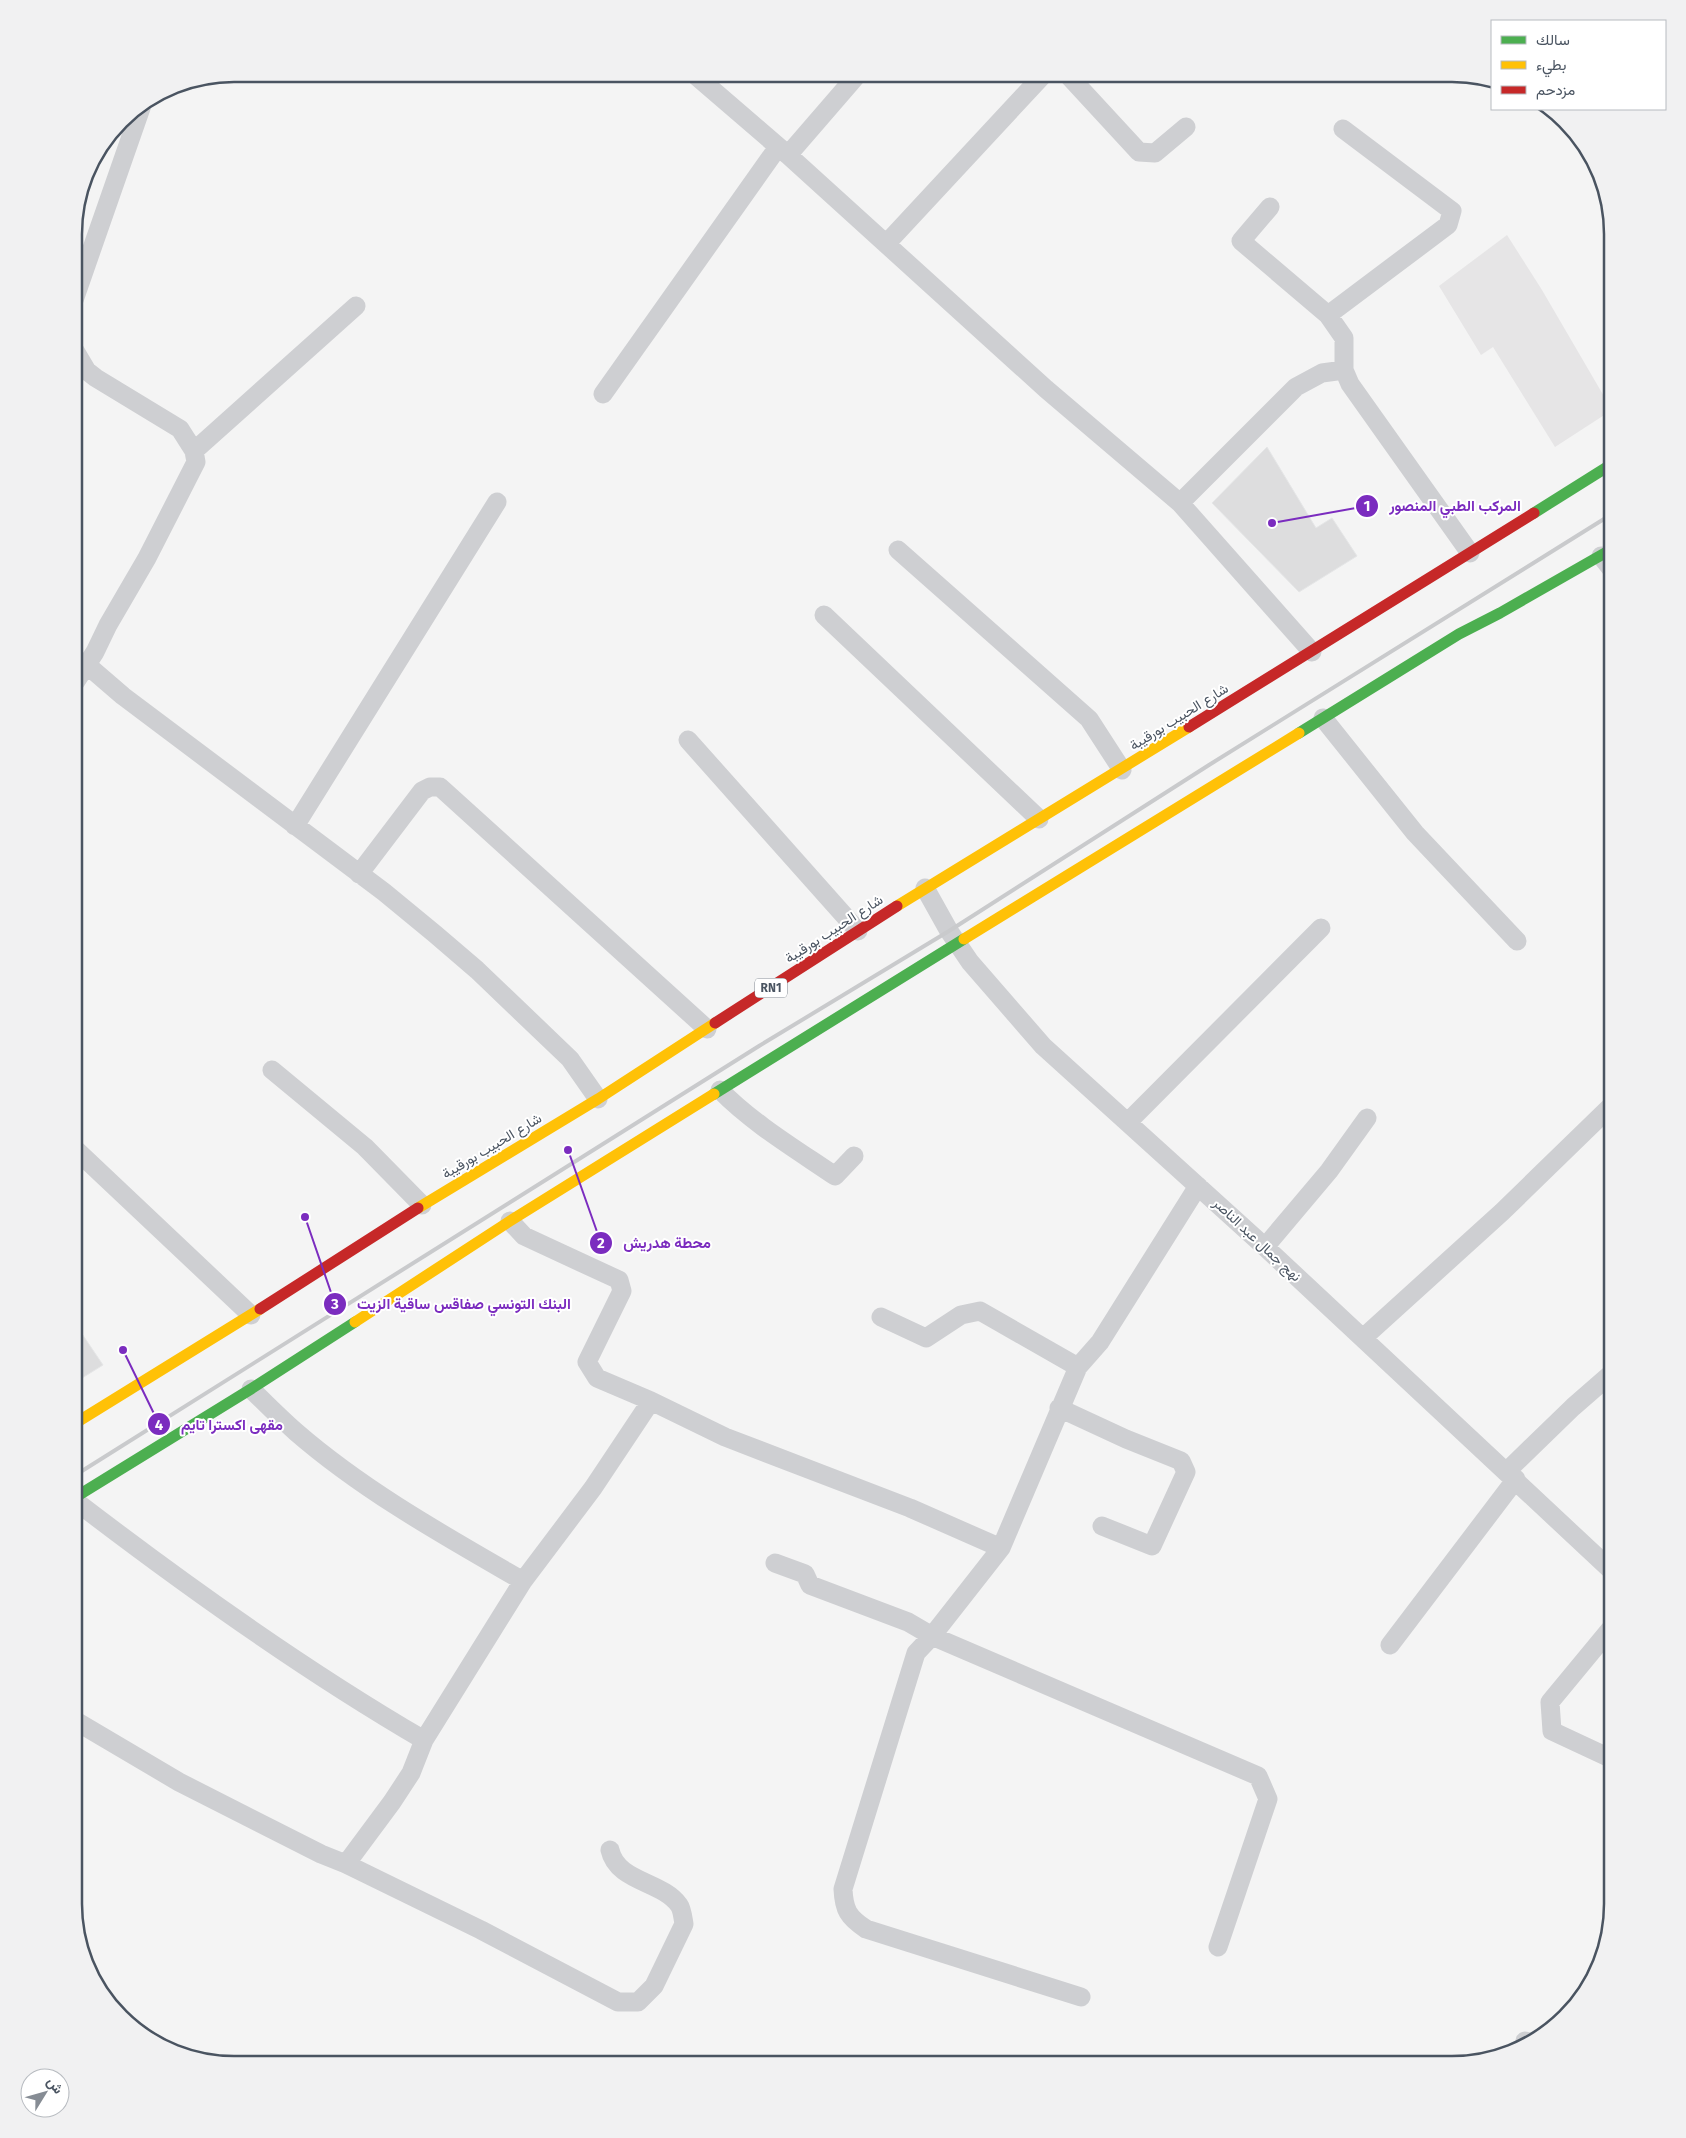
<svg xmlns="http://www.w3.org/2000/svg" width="1686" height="2138" font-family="'Fira Sans',Vazirmatn,sans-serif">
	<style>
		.education { fill: #e6e5e6 }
		.building { fill: #ddddde; stroke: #e5e6e7 }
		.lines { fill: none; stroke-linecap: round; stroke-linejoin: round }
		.street { stroke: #cecfd2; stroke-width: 19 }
		.fast { stroke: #4caf50; stroke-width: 11 }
		.slow { stroke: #ffc107; stroke-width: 11 }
		.jam { stroke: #c62828; stroke-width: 11 }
		.rail { stroke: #c9cacc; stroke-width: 4 }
		.labels { text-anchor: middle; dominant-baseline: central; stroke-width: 4; stroke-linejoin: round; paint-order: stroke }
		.shield { fill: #fff; stroke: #808790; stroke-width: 1 }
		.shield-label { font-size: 12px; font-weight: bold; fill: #4a5461 }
		.street-label { font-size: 14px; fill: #4a5461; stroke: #fff }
		.rim { fill: none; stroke: #4a5461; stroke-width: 2.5 }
		.leader { fill: none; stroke: #7b2cbf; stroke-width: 2 }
		.callout-dot { fill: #7b2cbf; stroke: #fff; stroke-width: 2 }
		.mark-label { font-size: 15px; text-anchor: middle; font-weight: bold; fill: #fff }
		.callout-label { font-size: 15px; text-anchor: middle; font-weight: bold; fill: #7b2cbf; stroke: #fff; stroke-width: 4; stroke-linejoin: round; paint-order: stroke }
	</style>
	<rect width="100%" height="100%" fill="#f4f4f4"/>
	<!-- education -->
	<path class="education" d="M 1507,235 L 1542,290 L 1612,410 L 1555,447 L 1493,347 L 1481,355 L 1439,286 Z"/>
	<!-- building -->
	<path class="building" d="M 1267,447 L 1316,528 L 1332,518 L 1357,556 L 1299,592 L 1212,503 Z
		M 74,1322 L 103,1365 L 74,1383 Z"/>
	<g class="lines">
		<!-- street -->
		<path class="street" d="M 694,74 L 788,155 L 1046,389 L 1180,503 L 1312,652
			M 1067,74 L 1139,152 L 1155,153 L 1186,127
			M 1343,129 L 1452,211 L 1448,225 L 1328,315 L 1344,338 L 1344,370 L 1350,384 L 1470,553
			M 788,155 L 858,74
			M 1270,207 L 1241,241 L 1328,315
			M 886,244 L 1044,74
			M 74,300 L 142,105
			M 603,394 L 778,147
			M 194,451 L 356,306
			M 1180,503 L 1296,387 L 1322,373 L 1344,370
			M 898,550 L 1089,719 L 1122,770
			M 1601,556 L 1612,570
			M 824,615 L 1039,819
			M 87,665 L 123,696 L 384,892 L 435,934 L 477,970 L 570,1059 L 598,1099
			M 74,684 L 95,652 L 108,625 L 147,558 L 196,462 L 194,451 L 180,429 L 96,378 L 87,371 L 74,349
			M 1323,718 L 1415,833 L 1517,941
			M 688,740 L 858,931
			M 295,826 L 497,502
			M 359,874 L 422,791 L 430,787 L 440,787 L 707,1029
			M 925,888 L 949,931 L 970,962 L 1043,1046 L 1265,1247 L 1612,1571
			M 272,1070 L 365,1147 L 422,1205
			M 720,1090 C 752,1123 797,1150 835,1176 L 854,1156
			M 1128,1122 L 1321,928
			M 74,1148 L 251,1315
			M 510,1221 L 524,1236 L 619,1280 L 622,1291 L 587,1362 L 597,1378 L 651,1401
			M 1265,1247 L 1329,1171 L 1367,1118
			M 881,1317 L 926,1338 L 961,1315 L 980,1311 L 1078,1367
			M 1363,1338 L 1502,1212 L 1612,1105
			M 1059,1408 L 1126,1439 L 1181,1461 L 1186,1472 L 1152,1546 L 1102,1526
			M 1507,1471 L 1573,1407 L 1612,1373
			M 74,1500 C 186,1586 302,1669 424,1740
			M 775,1563 L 805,1574 L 810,1585 L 908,1622 L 932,1636 L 1258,1776 L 1268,1799 L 1218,1947
			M 523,1581 L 593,1488 L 651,1401 L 725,1437 L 910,1508 L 1001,1548
			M 1390,1645 L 1516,1479
			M 74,1720 L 179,1782 L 321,1854 L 346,1864 L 392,1802 L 411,1773 L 424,1740 L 523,1581 C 445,1536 364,1491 296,1432 C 280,1418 266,1404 251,1389
			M 1612,1759 L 1552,1731 L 1550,1702 L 1612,1627
			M 346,1864 L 481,1930 L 618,2002 L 638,2002 L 654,1986 L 684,1924 C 683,1918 682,1909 679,1905 C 662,1881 617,1882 610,1850
			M 1081,1997 L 866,1929 C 848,1917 844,1910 843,1889 L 916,1653 L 932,1636 L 1001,1548 L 1078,1367 L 1100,1342 L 1198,1186
			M 1525,2041 L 1530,2042"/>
		<!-- fast -->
		<path class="fast" d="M 1534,513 L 1612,464
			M 1299,733 L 1459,634 L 1500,613 L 1612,549
			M 714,1094 L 964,939
			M 74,1498 L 251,1389 L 355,1322"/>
		<!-- slow -->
		<path class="slow" d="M 897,906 L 1189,727
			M 964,939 L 1299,733
			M 418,1208 L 598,1099 L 715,1023
			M 355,1322 L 510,1221 L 714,1094
			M 74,1424 L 260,1309"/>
		<!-- jam -->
		<path class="jam" d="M 1189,727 L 1534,513
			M 715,1023 L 897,906
			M 260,1309 L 418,1208"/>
		<!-- rail -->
		<path class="rail" d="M 74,1476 L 759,1046 L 949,931 L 1209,765 L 1612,514"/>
	</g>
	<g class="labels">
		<!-- shield labels -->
		<rect class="shield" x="755" y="978.5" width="32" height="19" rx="4"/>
		<g class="shield-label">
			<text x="771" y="988">RN1</text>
		</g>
		<!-- street labels -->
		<g class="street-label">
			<text transform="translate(1179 717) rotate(-32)">شارع الحبيب بورقيبة</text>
			<text transform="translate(834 929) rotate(-33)">شارع الحبيب بورقيبة</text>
			<text transform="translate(492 1146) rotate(-31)">شارع الحبيب بورقيبة</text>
			<text transform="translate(1257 1240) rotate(43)">نهج جمال عبد الناصر</text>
		</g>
	</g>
	<!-- crop -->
	<path d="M0 0H1686V2138H0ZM234 82H1452A152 152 0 0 1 1604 234V1904A152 152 0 0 1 1452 2056H234A152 152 0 0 1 82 1904V234A152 152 0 0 1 234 82Z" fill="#f1f1f2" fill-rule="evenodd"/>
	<path class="rim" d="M234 82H1452A152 152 0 0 1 1604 234V1904A152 152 0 0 1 1452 2056H234A152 152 0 0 1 82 1904V234A152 152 0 0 1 234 82Z"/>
	<!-- callouts -->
	<path class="leader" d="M1272 523L1367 506M568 1150L601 1243M305 1217L335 1304M123 1350L159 1424"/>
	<g class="callout-dot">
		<circle cx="1272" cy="523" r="5"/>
		<circle cx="568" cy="1150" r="5"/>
		<circle cx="305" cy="1217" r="5"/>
		<circle cx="123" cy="1350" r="5"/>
		<circle cx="1367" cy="506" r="12"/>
		<circle cx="601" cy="1243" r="12"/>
		<circle cx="335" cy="1304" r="12"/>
		<circle cx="159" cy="1424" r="12"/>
	</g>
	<g class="mark-label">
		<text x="1367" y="511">1</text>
		<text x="601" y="1248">2</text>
		<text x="335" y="1309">3</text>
		<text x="159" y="1430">4</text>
	</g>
	<g class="callout-label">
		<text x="1455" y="511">المركب الطبي المنصور</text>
		<text x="667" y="1248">محطة هدريش</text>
		<text x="464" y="1309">البنك التونسي صفاقس ساقية الزيت</text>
		<text x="232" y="1430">مقهى اكسترا تايم</text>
	</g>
	<!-- legend -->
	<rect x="1491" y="20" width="175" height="90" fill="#ffffff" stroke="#b7bbc0"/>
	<rect x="1501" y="36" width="25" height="8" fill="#4caf50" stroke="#b7bbc0"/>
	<text x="1536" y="45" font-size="15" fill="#4a5461">سالك</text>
	<rect x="1501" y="61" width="25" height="8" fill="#ffc107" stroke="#b7bbc0"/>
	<text x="1536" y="70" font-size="15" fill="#4a5461">بطيء</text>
	<rect x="1501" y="86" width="25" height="8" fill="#c62828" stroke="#b7bbc0"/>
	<text x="1536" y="95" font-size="15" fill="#4a5461">مزدحم</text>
	<!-- north arrow -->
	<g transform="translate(45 2093) rotate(53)"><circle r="24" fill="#ffffff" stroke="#b7bbc0"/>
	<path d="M0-4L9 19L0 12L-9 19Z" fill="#868c94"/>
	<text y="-8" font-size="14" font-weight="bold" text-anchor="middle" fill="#4a5461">ش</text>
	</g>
</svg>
